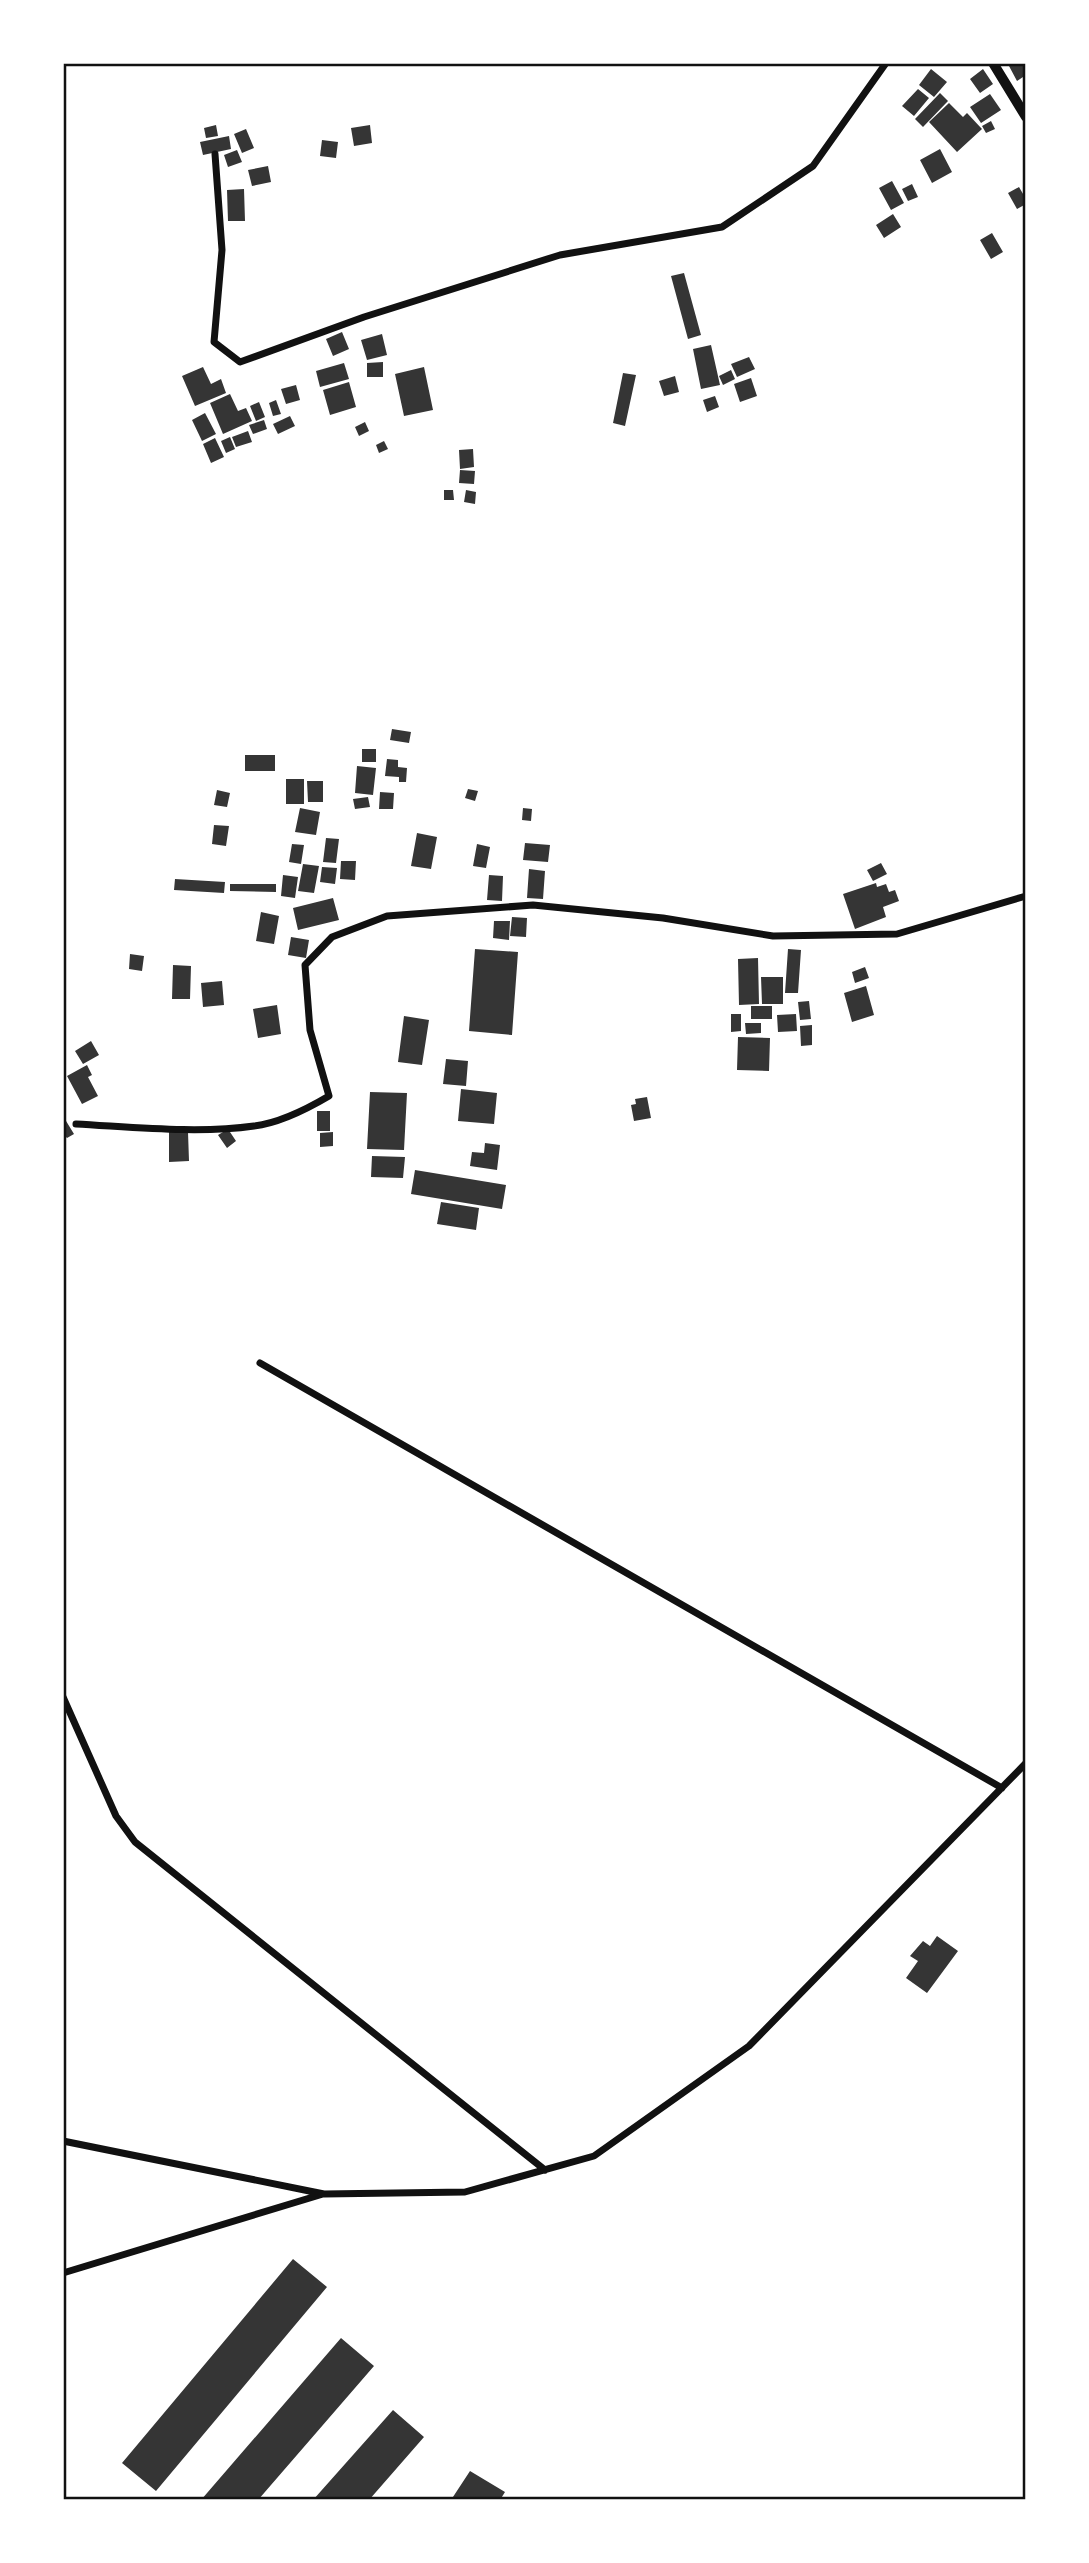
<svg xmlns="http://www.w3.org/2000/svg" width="1089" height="2563" font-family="'Exo 2',sans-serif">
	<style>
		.building { fill: #353535 }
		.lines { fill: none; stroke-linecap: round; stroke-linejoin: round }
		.minor { stroke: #111; stroke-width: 7 }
		.tertiary { stroke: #111; stroke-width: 10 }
		.neatline { fill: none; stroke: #111; stroke-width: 2.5 }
	</style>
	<rect width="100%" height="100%" fill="#fff"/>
	<!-- building -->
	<path class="building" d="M 1014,63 L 1023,63 L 1026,68 L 1026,75 L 1017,81 L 1009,66 Z
		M 931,69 L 947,82 L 934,97 L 919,85 Z
		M 983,69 L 993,84 L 980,93 L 970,79 Z
		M 918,89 L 929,98 L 914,116 L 902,106 Z
		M 940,93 L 948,101 L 923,127 L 915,119 Z
		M 990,94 L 1001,110 L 981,123 L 970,107 Z
		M 949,103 L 963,117 L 967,113 L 982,129 L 957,152 L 929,122 Z
		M 991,121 L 995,129 L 986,133 L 982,126 Z
		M 216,125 L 218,136 L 206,138 L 204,128 Z
		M 370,125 L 372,143 L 354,146 L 351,128 Z
		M 246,129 L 254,148 L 242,153 L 234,134 Z
		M 229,136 L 231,149 L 203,155 L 200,142 Z
		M 322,140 L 338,142 L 336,158 L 320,156 Z
		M 940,149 L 952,172 L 932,183 L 920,160 Z
		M 237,150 L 242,162 L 228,167 L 224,155 Z
		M 268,166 L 271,182 L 252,186 L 248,170 Z
		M 892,181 L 904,203 L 891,210 L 879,188 Z
		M 912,184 L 918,197 L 908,201 L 902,189 Z
		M 1019,187 L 1026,199 L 1026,204 L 1017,209 L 1008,193 Z
		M 244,189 L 245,221 L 228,221 L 227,190 Z
		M 893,214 L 901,227 L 884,238 L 876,225 Z
		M 992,233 L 1003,252 L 991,259 L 980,240 Z
		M 684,273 L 701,335 L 688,339 L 671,276 Z
		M 342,332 L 349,349 L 333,356 L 326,339 Z
		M 382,334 L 387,355 L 367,360 L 361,340 Z
		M 711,345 L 720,385 L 701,389 L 693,349 Z
		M 749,357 L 755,369 L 737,377 L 731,364 Z
		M 383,362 L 383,377 L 367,377 L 367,363 Z
		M 344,363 L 349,379 L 320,387 L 316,371 Z
		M 203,367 L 211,384 L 221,379 L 226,393 L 195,406 L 182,376 Z
		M 424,367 L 433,410 L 404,416 L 395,374 Z
		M 731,370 L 735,379 L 723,385 L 719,376 Z
		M 623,373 L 636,375 L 625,426 L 613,423 Z
		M 675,376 L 679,392 L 664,396 L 659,381 Z
		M 751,378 L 757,396 L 740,402 L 734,384 Z
		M 349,382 L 356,407 L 330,415 L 323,390 Z
		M 296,385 L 300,400 L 286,404 L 281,389 Z
		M 230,394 L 238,411 L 246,408 L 252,421 L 223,434 L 210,403 Z
		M 715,396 L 719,407 L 707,412 L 703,400 Z
		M 276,400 L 281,414 L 273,416 L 269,403 Z
		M 259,402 L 265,417 L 256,421 L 250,406 Z
		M 205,413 L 216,434 L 202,441 L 192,420 Z
		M 290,416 L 295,426 L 278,434 L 273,424 Z
		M 264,420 L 267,429 L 253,434 L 249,425 Z
		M 365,422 L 369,431 L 359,436 L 355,427 Z
		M 248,431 L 252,442 L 236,447 L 232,437 Z
		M 230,437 L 235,449 L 226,453 L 221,441 Z
		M 215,438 L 224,457 L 211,463 L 203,444 Z
		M 384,441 L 388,449 L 379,453 L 376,445 Z
		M 473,449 L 474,467 L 460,469 L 459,450 Z
		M 460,470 L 475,471 L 474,484 L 459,483 Z
		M 444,490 L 453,490 L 454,500 L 444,500 Z
		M 466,490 L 476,492 L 475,504 L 464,502 Z
		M 392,729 L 411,732 L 409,743 L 390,740 Z
		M 362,749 L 376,749 L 376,762 L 362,762 Z
		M 245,755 L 275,755 L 275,771 L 245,771 Z
		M 387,759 L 398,760 L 398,767 L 407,768 L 406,782 L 399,782 L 399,777 L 385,776 Z
		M 357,766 L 376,768 L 373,795 L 355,793 Z
		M 286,779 L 304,779 L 304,804 L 286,804 Z
		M 307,781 L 323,781 L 323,802 L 308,802 Z
		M 468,789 L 478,791 L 475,801 L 465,798 Z
		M 217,790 L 230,793 L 227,807 L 214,805 Z
		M 380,792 L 394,793 L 393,809 L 379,809 Z
		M 368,797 L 370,807 L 355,809 L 353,799 Z
		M 300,808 L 320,812 L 316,835 L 295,832 Z
		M 523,808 L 532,809 L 531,821 L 522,820 Z
		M 214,825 L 229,826 L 226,846 L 212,844 Z
		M 417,833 L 437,837 L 431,869 L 411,866 Z
		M 326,838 L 339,839 L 336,863 L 323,862 Z
		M 525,843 L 550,845 L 548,862 L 523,860 Z
		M 292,844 L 304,845 L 301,864 L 289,862 Z
		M 477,844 L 490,847 L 486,868 L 473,866 Z
		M 341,861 L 356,861 L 355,880 L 340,879 Z
		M 881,863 L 887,874 L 873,881 L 867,870 Z
		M 303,864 L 319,866 L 314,893 L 298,891 Z
		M 322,867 L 337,868 L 335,884 L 320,882 Z
		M 529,869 L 545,871 L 543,899 L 527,898 Z
		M 283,875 L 298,877 L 295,898 L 281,896 Z
		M 489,875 L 503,876 L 502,901 L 487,900 Z
		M 175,879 L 225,882 L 224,893 L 174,890 Z
		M 876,883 L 877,887 L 886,884 L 889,892 L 895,890 L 899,901 L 883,907 L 886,917 L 855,929 L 843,894 Z
		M 230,884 L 276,884 L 276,892 L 230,891 Z
		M 333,898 L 339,920 L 298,930 L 293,908 Z
		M 261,912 L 279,916 L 274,944 L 256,941 Z
		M 512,917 L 527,918 L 526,937 L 510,936 Z
		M 494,921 L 510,921 L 509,940 L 493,938 Z
		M 291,937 L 309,940 L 306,958 L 288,955 Z
		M 475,949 L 518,952 L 512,1035 L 469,1031 Z
		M 788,949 L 801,950 L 798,993 L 785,993 Z
		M 130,954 L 144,956 L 142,971 L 129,969 Z
		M 758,958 L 759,1004 L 739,1005 L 738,959 Z
		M 173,965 L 191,966 L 190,999 L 172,999 Z
		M 865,967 L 869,978 L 855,983 L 852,972 Z
		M 761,977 L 783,977 L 783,1004 L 762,1004 Z
		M 222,981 L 224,1005 L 203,1007 L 201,983 Z
		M 866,986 L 874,1015 L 852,1022 L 844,993 Z
		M 809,1001 L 811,1019 L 800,1020 L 798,1002 Z
		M 277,1005 L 281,1034 L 258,1038 L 253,1009 Z
		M 751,1006 L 772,1006 L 772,1019 L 751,1019 Z
		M 731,1014 L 741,1014 L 741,1031 L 731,1032 Z
		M 796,1014 L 797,1031 L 778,1032 L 777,1015 Z
		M 404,1016 L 429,1020 L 422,1065 L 398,1062 Z
		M 745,1023 L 761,1023 L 761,1033 L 746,1034 Z
		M 812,1025 L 812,1045 L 801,1046 L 800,1026 Z
		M 738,1037 L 770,1038 L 769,1071 L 737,1070 Z
		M 91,1041 L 99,1055 L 83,1064 L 75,1051 Z
		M 446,1059 L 468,1061 L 466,1086 L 443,1084 Z
		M 87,1065 L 92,1075 L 88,1077 L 98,1096 L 82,1104 L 67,1076 Z
		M 461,1089 L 497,1093 L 494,1124 L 458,1121 Z
		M 370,1092 L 407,1093 L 404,1150 L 367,1149 Z
		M 647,1097 L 651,1118 L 634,1121 L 631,1105 L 636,1104 L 635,1099 Z
		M 317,1111 L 330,1111 L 330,1131 L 317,1131 Z
		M 63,1116 L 74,1134 L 67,1138 L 63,1134 Z
		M 228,1129 L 236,1141 L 227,1148 L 218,1135 Z
		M 169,1132 L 188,1132 L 189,1161 L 169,1162 Z
		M 333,1132 L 333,1146 L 320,1147 L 320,1133 Z
		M 485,1143 L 500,1145 L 497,1170 L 470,1166 L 472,1152 L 484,1153 Z
		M 372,1156 L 405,1157 L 403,1178 L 371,1177 Z
		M 415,1170 L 506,1185 L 502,1209 L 411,1194 Z
		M 441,1202 L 479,1208 L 476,1230 L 437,1224 Z
		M 937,1936 L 958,1951 L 927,1993 L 906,1978 L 918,1961 L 910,1956 L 923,1941 L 930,1946 Z
		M 293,2259 L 327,2287 L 156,2491 L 122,2463 Z
		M 341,2338 L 374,2366 L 258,2500 L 201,2500 Z
		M 393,2410 L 424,2437 L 369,2500 L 313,2500 Z
		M 470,2471 L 505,2492 L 500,2500 L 451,2500 Z"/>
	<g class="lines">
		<!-- minor -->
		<path class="minor" d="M 215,154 L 222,250 L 214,342 L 240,362 L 364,317 L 560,255 L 722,227 L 813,166 L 886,63
			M 76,1124 C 133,1127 198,1134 254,1126 C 280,1123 307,1109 329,1096 L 310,1030 L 305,965 L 332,937 L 387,916 L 533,905 L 663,918 L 773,936 L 897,934 L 1026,896
			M 260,1363 L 1002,1788
			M 63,1697 L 116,1816 L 135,1842 L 545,2170
			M 63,2141 L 324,2194 L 465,2192 L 594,2156 L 749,2046 L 1026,1763
			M 63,2273 L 323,2194"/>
		<!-- tertiary -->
		<path class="tertiary" d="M 993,63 L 1026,117"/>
	</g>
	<!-- border -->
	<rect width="1089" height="2563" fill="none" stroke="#ffffff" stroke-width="130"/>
	<rect x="65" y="65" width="959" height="2433" class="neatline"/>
</svg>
